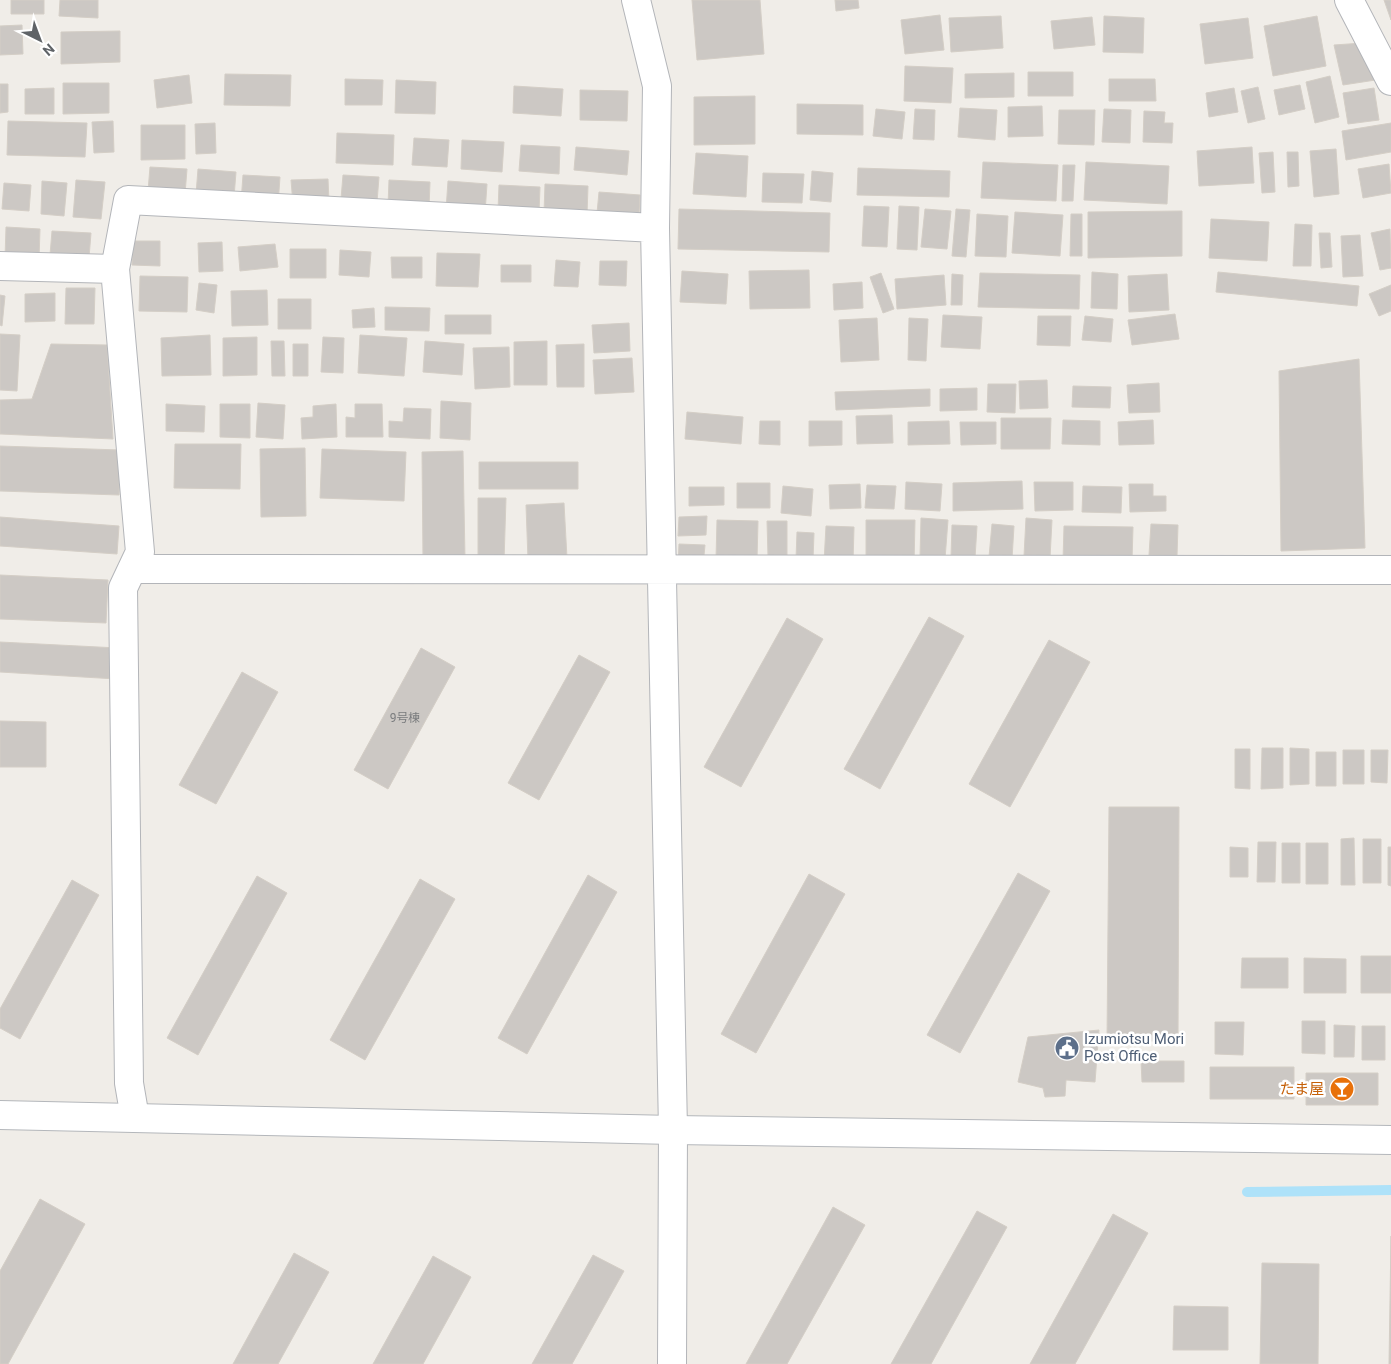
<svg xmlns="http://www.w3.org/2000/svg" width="1391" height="1364" font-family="Roboto,'Noto Sans JP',sans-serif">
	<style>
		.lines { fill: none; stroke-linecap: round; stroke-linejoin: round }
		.stream { stroke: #aee2f9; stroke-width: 10 }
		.building { fill: #ccc8c4; stroke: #d4cec6 }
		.street-casing { stroke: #b3b5b9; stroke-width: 30 }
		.secondary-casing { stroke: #b4b7bb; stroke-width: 30 }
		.street { stroke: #fff; stroke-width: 28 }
		.secondary { stroke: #fff; stroke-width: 28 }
		.labels { text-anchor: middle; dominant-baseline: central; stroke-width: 5; stroke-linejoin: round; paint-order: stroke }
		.number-label { font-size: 12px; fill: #7a7c7e }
		.service-label { font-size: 15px; fill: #4e5e75; stroke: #fff; text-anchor: start }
		.food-label { font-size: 15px; fill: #c56008; stroke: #fff; text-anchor: end }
	</style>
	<rect width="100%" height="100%" fill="#f0ede8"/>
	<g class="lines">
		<!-- stream -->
		<path class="stream" d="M 1247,1192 L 1391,1190"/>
	</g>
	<!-- building -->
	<path class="building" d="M 11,0 L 44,0 L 44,14 L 11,14 Z
		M 60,0 L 98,0 L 98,18 L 59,16 Z
		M 692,0 L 760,0 L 764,54 L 697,60 Z
		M 835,0 L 858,0 L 859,8 L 836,11 Z
		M 1384,0 L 1391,0 L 1391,20 Z
		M 940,15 L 944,50 L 905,54 L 901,20 Z
		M 1001,16 L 1003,48 L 951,52 L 949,18 Z
		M 1104,16 L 1144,18 L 1143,53 L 1103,52 Z
		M 1317,16 L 1326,66 L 1273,76 L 1264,26 Z
		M 1092,17 L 1095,45 L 1054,49 L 1051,21 Z
		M 1248,18 L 1253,58 L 1205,64 L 1200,24 Z
		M 22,25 L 23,54 L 0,55 L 0,26 Z
		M 120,31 L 120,62 L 61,64 L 61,32 Z
		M 1363,43 L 1382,79 L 1343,85 L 1334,45 Z
		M 905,66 L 953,68 L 951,103 L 904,101 Z
		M 1028,72 L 1073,72 L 1073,96 L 1028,96 Z
		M 1014,73 L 1014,97 L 965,98 L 965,74 Z
		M 225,74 L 291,75 L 290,106 L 224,105 Z
		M 189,75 L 192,103 L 157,108 L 154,80 Z
		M 1330,76 L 1339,117 L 1315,123 L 1306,82 Z
		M 345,79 L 383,80 L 382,105 L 345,105 Z
		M 1109,79 L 1155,79 L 1156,101 L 1109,101 Z
		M 396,80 L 436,82 L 435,114 L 395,113 Z
		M 63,83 L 109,83 L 109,113 L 63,114 Z
		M 0,84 L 8,84 L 8,112 L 0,113 Z
		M 1300,85 L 1305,109 L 1279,115 L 1274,90 Z
		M 514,86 L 563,89 L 561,116 L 513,113 Z
		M 1258,87 L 1265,119 L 1248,123 L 1241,91 Z
		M 54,88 L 54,114 L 25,114 L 25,89 Z
		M 1234,88 L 1238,112 L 1209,117 L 1206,93 Z
		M 1374,88 L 1379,120 L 1348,124 L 1343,93 Z
		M 580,90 L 628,91 L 627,121 L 580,120 Z
		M 755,96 L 755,144 L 694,145 L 694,97 Z
		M 797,104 L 863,105 L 863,135 L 797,134 Z
		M 1042,106 L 1043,136 L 1008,137 L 1008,107 Z
		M 960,108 L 997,110 L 995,140 L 958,137 Z
		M 876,109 L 905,112 L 902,139 L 873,136 Z
		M 915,109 L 935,110 L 934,140 L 913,139 Z
		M 1104,109 L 1131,110 L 1130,143 L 1102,142 Z
		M 1059,110 L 1095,110 L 1094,145 L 1058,144 Z
		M 1144,111 L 1165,112 L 1164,123 L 1173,123 L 1172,143 L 1143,142 Z
		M 8,121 L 87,123 L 85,157 L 7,155 Z
		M 113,121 L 114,152 L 94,153 L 92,122 Z
		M 215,123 L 216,153 L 196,154 L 195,124 Z
		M 1391,123 L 1391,152 L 1346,160 L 1342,131 Z
		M 141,125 L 185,125 L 185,159 L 141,160 Z
		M 337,133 L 394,135 L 393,165 L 336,163 Z
		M 414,138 L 449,140 L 447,167 L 412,165 Z
		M 462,140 L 504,142 L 502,172 L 461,169 Z
		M 521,145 L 560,147 L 559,174 L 519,171 Z
		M 576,147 L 629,151 L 627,175 L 574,170 Z
		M 1252,147 L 1254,183 L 1199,186 L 1197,151 Z
		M 1336,149 L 1339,194 L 1314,197 L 1310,151 Z
		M 1273,152 L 1275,192 L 1262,193 L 1259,153 Z
		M 1287,152 L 1298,152 L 1299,186 L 1288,187 Z
		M 696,153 L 748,156 L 746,197 L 693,194 Z
		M 983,162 L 1058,165 L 1056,201 L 981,198 Z
		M 1086,162 L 1169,166 L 1167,204 L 1084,200 Z
		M 1389,164 L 1391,193 L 1363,198 L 1358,169 Z
		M 1063,165 L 1075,165 L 1073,201 L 1062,201 Z
		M 150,167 L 187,169 L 185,194 L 148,191 Z
		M 858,168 L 950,171 L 949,197 L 857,195 Z
		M 198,169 L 236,172 L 234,197 L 196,194 Z
		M 812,171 L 833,173 L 831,202 L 810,200 Z
		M 763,173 L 804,174 L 802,203 L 762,202 Z
		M 243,175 L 280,177 L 278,205 L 241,202 Z
		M 343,175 L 379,177 L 377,202 L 341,199 Z
		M 328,179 L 329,202 L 293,204 L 291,180 Z
		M 76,180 L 105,182 L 101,219 L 73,217 Z
		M 389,180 L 430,182 L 429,208 L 388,206 Z
		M 42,181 L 67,183 L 64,216 L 41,214 Z
		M 448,181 L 487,184 L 485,213 L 446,210 Z
		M 4,183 L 31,185 L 29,211 L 2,209 Z
		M 545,184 L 588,186 L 587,215 L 544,213 Z
		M 499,185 L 540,187 L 539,213 L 498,211 Z
		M 599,192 L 640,195 L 639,216 L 597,213 Z
		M 864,206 L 889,207 L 887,247 L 862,246 Z
		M 899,206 L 919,207 L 917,250 L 897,249 Z
		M 679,209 L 830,213 L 829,252 L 678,249 Z
		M 925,209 L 951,211 L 947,249 L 921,247 Z
		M 956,209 L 970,210 L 966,257 L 952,256 Z
		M 1182,211 L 1182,256 L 1088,258 L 1088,212 Z
		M 1015,212 L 1063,215 L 1060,256 L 1012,253 Z
		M 977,214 L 1008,216 L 1006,257 L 975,256 Z
		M 1071,214 L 1082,214 L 1082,256 L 1070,256 Z
		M 1211,219 L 1269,222 L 1267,261 L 1209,258 Z
		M 1295,224 L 1312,225 L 1311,266 L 1293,266 Z
		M 6,227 L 40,229 L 39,260 L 5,258 Z
		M 1390,229 L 1391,268 L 1380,270 L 1371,233 Z
		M 52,231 L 91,233 L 89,258 L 50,255 Z
		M 1319,233 L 1330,233 L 1332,267 L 1321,268 Z
		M 1360,235 L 1363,276 L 1343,277 L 1341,236 Z
		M 133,241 L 160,241 L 160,266 L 132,265 Z
		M 222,242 L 223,271 L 199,272 L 198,243 Z
		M 275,244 L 278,267 L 240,271 L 238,247 Z
		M 290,249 L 326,249 L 326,278 L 290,278 Z
		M 340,250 L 371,252 L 369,277 L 339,275 Z
		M 437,253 L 480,254 L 478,287 L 436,286 Z
		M 391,257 L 422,257 L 422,278 L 392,278 Z
		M 556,260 L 580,262 L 578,287 L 554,286 Z
		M 600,261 L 627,261 L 626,286 L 599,285 Z
		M 501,265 L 531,265 L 531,282 L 501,282 Z
		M 809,270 L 810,308 L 750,309 L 749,271 Z
		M 682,271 L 728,274 L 726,304 L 680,302 Z
		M 1092,272 L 1118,274 L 1117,309 L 1091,308 Z
		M 1218,272 L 1359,286 L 1357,306 L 1216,292 Z
		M 881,273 L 894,309 L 883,313 L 870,277 Z
		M 980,273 L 1080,275 L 1079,309 L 978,307 Z
		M 952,274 L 963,275 L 962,305 L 951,305 Z
		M 1167,274 L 1169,310 L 1129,312 L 1128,276 Z
		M 944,275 L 946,305 L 897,309 L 895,279 Z
		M 140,276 L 188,277 L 187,312 L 139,311 Z
		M 862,282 L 863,308 L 834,310 L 833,284 Z
		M 199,283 L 217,285 L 214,313 L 196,310 Z
		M 1391,285 L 1391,311 L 1379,316 L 1369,294 Z
		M 66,288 L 95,288 L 94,324 L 65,324 Z
		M 267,290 L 268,325 L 232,326 L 231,291 Z
		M 55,293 L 55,321 L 25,322 L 25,294 Z
		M 0,295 L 5,296 L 2,326 L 0,325 Z
		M 278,299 L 311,299 L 311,329 L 278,329 Z
		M 385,307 L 430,308 L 429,331 L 385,330 Z
		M 374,308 L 375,327 L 353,328 L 352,310 Z
		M 1175,314 L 1179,339 L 1132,345 L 1128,320 Z
		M 445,315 L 491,315 L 491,334 L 445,334 Z
		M 943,315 L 982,317 L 980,349 L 941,347 Z
		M 1038,316 L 1071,316 L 1070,346 L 1037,345 Z
		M 1085,316 L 1113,319 L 1111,342 L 1082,340 Z
		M 877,318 L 879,360 L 841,362 L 839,320 Z
		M 909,318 L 928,319 L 926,361 L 908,360 Z
		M 629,323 L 630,351 L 594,353 L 592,325 Z
		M 0,334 L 20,335 L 17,391 L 0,390 Z
		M 210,335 L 211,375 L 162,376 L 161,338 Z
		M 360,335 L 407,338 L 404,376 L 358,373 Z
		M 257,337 L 257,375 L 223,376 L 223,338 Z
		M 323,337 L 344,338 L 343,373 L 321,372 Z
		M 271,341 L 284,341 L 285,376 L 272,376 Z
		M 425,341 L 464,344 L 462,375 L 423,372 Z
		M 547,341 L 547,385 L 514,385 L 514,342 Z
		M 51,344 L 107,345 L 113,439 L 0,434 L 0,400 L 32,399 Z
		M 293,344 L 308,344 L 308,376 L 293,376 Z
		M 584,344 L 584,387 L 557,387 L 556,345 Z
		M 509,347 L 510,387 L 475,389 L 473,348 Z
		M 632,358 L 634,392 L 595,394 L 593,360 Z
		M 1359,359 L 1365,548 L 1281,551 L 1279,371 Z
		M 1047,380 L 1048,408 L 1020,409 L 1019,381 Z
		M 1159,383 L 1160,412 L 1129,413 L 1127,385 Z
		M 988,384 L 1016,384 L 1015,413 L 987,412 Z
		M 1073,386 L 1111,387 L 1110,408 L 1072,407 Z
		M 977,388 L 977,410 L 940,411 L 940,389 Z
		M 930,389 L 930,406 L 836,410 L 835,392 Z
		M 441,401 L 471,403 L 470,440 L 440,438 Z
		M 258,403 L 285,405 L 283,439 L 256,437 Z
		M 166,404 L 205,406 L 204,432 L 166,431 Z
		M 220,404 L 250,404 L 250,438 L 220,437 Z
		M 336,404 L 337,437 L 302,439 L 301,418 L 313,417 L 313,406 Z
		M 355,404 L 382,404 L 383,437 L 346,437 L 346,417 L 355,418 Z
		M 404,408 L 431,409 L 430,439 L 389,437 L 389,421 L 403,422 Z
		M 687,412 L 743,417 L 741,444 L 685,439 Z
		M 892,415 L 893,443 L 857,444 L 856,416 Z
		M 1001,418 L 1051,418 L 1050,449 L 1001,449 Z
		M 1063,420 L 1100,421 L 1100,445 L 1062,444 Z
		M 1153,420 L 1154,444 L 1119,445 L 1118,422 Z
		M 760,421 L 780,421 L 780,445 L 759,444 Z
		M 809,421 L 842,421 L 842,445 L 809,446 Z
		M 949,421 L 950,444 L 908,445 L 908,422 Z
		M 960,422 L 996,422 L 996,444 L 961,445 Z
		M 175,444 L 241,444 L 240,489 L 174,488 Z
		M 0,446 L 120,450 L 119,495 L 0,491 Z
		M 305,448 L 306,516 L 261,517 L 260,449 Z
		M 322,449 L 406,452 L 404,501 L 320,498 Z
		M 463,451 L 465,558 L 423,560 L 422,452 Z
		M 479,462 L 578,462 L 578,489 L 479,489 Z
		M 1022,481 L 1023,509 L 953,511 L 953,483 Z
		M 906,482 L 942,484 L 940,511 L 905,509 Z
		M 1034,482 L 1073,482 L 1073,510 L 1035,511 Z
		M 737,483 L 770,483 L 770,508 L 737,508 Z
		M 860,484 L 861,508 L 830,509 L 829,485 Z
		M 1129,484 L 1153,484 L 1153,496 L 1166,496 L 1166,511 L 1130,512 Z
		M 867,485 L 896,486 L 894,509 L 865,508 Z
		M 783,486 L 813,489 L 811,516 L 781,513 Z
		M 1083,486 L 1122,487 L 1121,513 L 1082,512 Z
		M 689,487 L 724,487 L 724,505 L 689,506 Z
		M 478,498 L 506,498 L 504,562 L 478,562 Z
		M 564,503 L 567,558 L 528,560 L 526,505 Z
		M 707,516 L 706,535 L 678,536 L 679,517 Z
		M 0,517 L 119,526 L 117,554 L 0,546 Z
		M 921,518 L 948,520 L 945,559 L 920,557 Z
		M 1026,518 L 1052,520 L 1050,558 L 1024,556 Z
		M 717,520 L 758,521 L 757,560 L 716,559 Z
		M 866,520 L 915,520 L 914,565 L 866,565 Z
		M 767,521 L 787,521 L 787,555 L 768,556 Z
		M 992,524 L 1014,526 L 1012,559 L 989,557 Z
		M 1151,524 L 1178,525 L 1177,556 L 1149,555 Z
		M 952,525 L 977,526 L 975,558 L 951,557 Z
		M 826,526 L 854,527 L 853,563 L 824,562 Z
		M 1064,526 L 1133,527 L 1132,561 L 1063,561 Z
		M 797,532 L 814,533 L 813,560 L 796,559 Z
		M 679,544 L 705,545 L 703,566 L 678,565 Z
		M 0,575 L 108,580 L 106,623 L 0,619 Z
		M 929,617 L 964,636 L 880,789 L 844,769 Z
		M 787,618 L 823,639 L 741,787 L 704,767 Z
		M 1049,640 L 1090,662 L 1010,807 L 969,784 Z
		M 0,642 L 118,648 L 116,679 L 0,672 Z
		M 421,648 L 455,667 L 388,789 L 354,770 Z
		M 579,655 L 610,672 L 539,800 L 508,783 Z
		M 242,672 L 278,692 L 216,804 L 179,785 Z
		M 0,721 L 46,722 L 46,767 L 0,767 Z
		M 1262,748 L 1283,748 L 1283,788 L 1261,789 Z
		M 1290,748 L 1309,749 L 1309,784 L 1290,785 Z
		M 1235,749 L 1250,749 L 1250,789 L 1235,788 Z
		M 1343,750 L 1364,750 L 1364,784 L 1343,784 Z
		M 1371,750 L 1388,750 L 1387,783 L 1371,782 Z
		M 1316,752 L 1336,752 L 1336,786 L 1316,786 Z
		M 1109,807 L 1179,807 L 1178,1041 L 1107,1041 Z
		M 1354,838 L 1355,885 L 1341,885 L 1341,839 Z
		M 1363,839 L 1381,839 L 1381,883 L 1363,883 Z
		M 1258,842 L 1276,842 L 1275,882 L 1257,882 Z
		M 1282,843 L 1300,843 L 1300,883 L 1282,883 Z
		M 1306,843 L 1328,843 L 1328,884 L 1306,884 Z
		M 1230,847 L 1248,848 L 1248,877 L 1230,877 Z
		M 1388,847 L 1391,847 L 1391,886 L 1388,885 Z
		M 1018,873 L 1050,891 L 960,1053 L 927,1035 Z
		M 809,874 L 845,894 L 756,1053 L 721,1034 Z
		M 588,875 L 617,892 L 527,1054 L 498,1038 Z
		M 257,876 L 287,893 L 198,1055 L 167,1038 Z
		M 420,879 L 455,899 L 365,1060 L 330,1040 Z
		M 72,880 L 99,895 L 20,1039 L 0,1028 L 0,1009 Z
		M 1361,956 L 1391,956 L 1391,993 L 1361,993 Z
		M 1242,958 L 1288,958 L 1288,988 L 1241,988 Z
		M 1304,958 L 1346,959 L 1346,993 L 1304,993 Z
		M 1302,1021 L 1325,1021 L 1325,1054 L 1302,1053 Z
		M 1215,1022 L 1244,1022 L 1243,1055 L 1215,1054 Z
		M 1334,1025 L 1355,1026 L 1354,1057 L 1334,1057 Z
		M 1362,1026 L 1385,1026 L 1385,1060 L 1362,1060 Z
		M 1099,1030 L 1095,1082 L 1066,1080 L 1065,1096 L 1045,1097 L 1043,1088 L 1018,1082 L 1028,1037 Z
		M 1141,1061 L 1184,1061 L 1184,1082 L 1142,1082 Z
		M 1210,1067 L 1294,1067 L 1294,1099 L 1210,1099 Z
		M 1306,1073 L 1378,1073 L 1378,1105 L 1306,1105 Z
		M 40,1199 L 85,1224 L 8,1364 L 0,1364 L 0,1271 Z
		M 833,1207 L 865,1225 L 787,1364 L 746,1364 Z
		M 977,1211 L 1007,1227 L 931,1364 L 891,1364 Z
		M 1113,1214 L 1148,1233 L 1075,1364 L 1030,1364 Z
		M 1391,1236 L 1391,1364 L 1389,1364 Z
		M 294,1253 L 329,1272 L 278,1364 L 233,1364 Z
		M 593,1255 L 624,1271 L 572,1364 L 532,1364 Z
		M 433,1256 L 471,1277 L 423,1364 L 373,1364 Z
		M 1262,1263 L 1319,1264 L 1318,1364 L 1260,1364 Z
		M 1174,1306 L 1228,1307 L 1228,1350 L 1173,1350 Z"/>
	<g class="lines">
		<defs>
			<path id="street" d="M 636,0 L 657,86 L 655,228 L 673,1130 L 672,1364
				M 1349,0 L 1391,81
				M 0,266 L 115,269
				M 132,569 L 1391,570
				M 135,1118 L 129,1083 L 123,588 L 140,552 L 115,269 L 128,200 L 655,228"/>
			<path id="secondary" d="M 0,1115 L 673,1130 L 1391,1140"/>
		</defs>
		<!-- street casing -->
		<use href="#street" class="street-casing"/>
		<!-- secondary casing -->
		<use href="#secondary" class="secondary-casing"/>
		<!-- street -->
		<use href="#street" class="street"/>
		<!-- secondary -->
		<use href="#secondary" class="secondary"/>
	</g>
	<!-- icons -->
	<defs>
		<symbol id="civic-disc" viewBox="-11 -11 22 22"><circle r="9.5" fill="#5c6f8a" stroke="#fff"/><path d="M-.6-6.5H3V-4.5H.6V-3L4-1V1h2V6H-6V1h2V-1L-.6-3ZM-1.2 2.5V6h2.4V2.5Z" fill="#fff"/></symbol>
		<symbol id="bar-disc" viewBox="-11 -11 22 22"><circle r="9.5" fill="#e8710a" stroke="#fff"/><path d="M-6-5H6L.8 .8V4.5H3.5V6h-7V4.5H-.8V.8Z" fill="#fff"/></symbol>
	</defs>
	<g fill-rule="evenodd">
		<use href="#civic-disc" x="1053" y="1034" width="28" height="28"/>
		<use href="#bar-disc" x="1328" y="1075" width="28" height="28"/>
	</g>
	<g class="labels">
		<!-- number labels -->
		<g class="number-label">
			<text x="405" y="718">9号棟</text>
		</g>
		<!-- service labels -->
		<g class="service-label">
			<text x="1084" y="1039">Izumiotsu Mori<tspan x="1084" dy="17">Post Office</tspan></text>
		</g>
		<!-- food labels -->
		<g class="food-label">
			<text x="1324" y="1089">たま屋</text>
		</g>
	</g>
	<!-- north arrow -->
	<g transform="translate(40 40) rotate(138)" stroke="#ffffff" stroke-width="4" paint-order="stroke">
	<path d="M0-4L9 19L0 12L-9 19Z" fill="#5f6367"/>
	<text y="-8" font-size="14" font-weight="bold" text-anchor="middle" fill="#5f6367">N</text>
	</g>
</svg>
